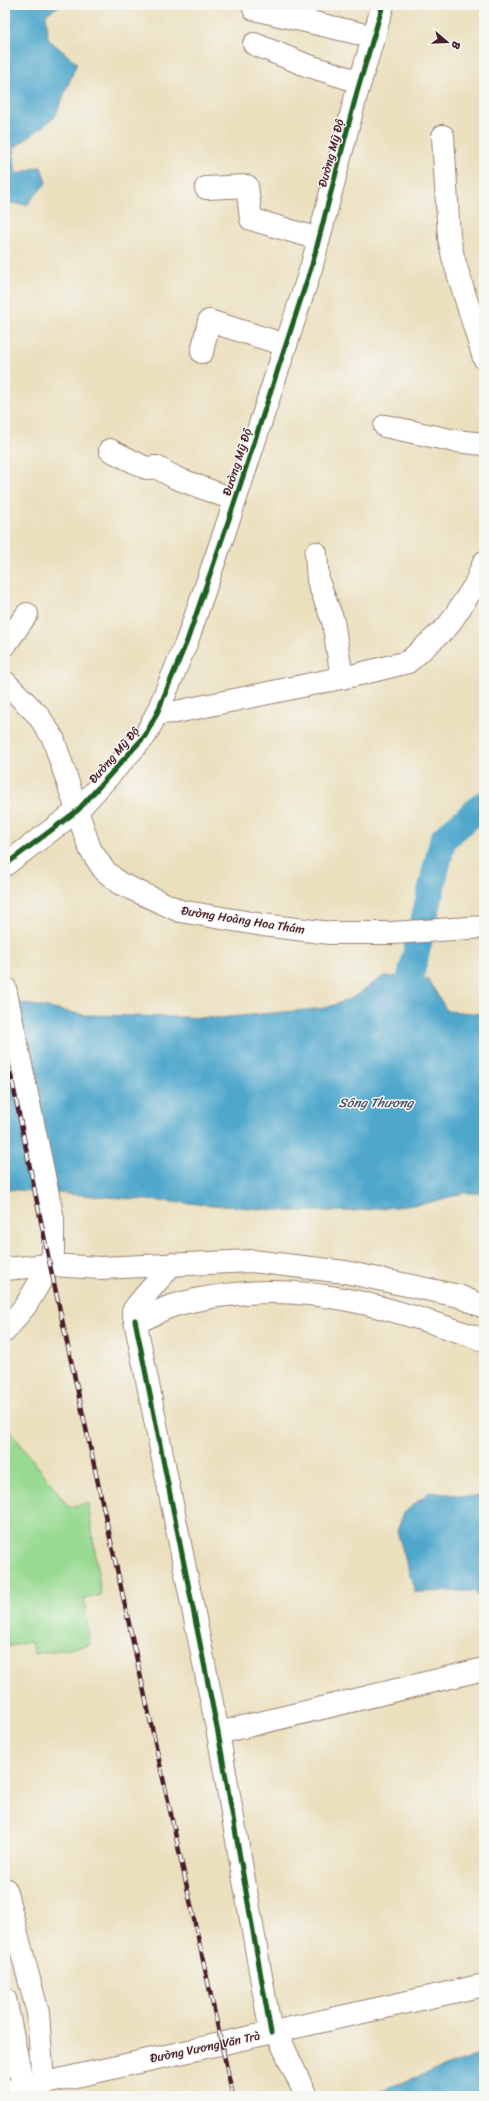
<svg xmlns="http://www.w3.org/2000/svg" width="489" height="2101" viewBox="0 0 489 2101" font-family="Sriracha,sans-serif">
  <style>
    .green { fill: #98da91; stroke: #717c5e }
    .water { fill: #50a7cc; stroke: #4d637c }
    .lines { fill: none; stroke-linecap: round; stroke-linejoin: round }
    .river { stroke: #50a7cc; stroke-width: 27 }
    .minor-casing { stroke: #9a8074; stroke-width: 24 }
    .major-casing { stroke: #9a8074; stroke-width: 24 }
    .minor { stroke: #fff; stroke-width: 22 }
    .major { stroke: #fff; stroke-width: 22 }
    .rail-casing { stroke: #4a1f2b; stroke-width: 4.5 }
    .rail { stroke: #f6f6f2; stroke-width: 3; stroke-dasharray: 9; stroke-linecap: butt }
    .cycleway-casing { stroke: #f6f6f2; stroke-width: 8 }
    .cycleway { stroke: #1b5e20; stroke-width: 5 }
    .labels { text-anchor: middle; stroke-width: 3; stroke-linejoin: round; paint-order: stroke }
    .street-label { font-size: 12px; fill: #4a1f2b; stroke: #f6f6f2 }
    .water-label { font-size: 13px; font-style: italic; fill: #4c556b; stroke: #f6f6f2 }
  </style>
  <rect width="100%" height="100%" fill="#f6f6f2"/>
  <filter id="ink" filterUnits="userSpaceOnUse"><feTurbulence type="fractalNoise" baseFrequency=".025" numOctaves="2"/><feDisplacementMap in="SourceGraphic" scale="8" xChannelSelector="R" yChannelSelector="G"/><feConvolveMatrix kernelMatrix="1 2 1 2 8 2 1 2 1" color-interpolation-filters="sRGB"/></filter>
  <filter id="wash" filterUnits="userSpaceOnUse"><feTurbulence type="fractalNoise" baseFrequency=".012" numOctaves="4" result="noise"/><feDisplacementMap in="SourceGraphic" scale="16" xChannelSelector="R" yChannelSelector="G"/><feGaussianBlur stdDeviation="0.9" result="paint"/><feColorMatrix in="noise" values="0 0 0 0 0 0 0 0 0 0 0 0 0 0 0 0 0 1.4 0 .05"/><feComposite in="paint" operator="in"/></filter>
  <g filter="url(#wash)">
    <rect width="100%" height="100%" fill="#ebe0be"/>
    <!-- green -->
    <polygon class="green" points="5,1424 69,1507 88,1503 101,1595 84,1599 90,1645 34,1654 31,1642 5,1647"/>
    <!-- water -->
    <g class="water">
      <polygon points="5,5 61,5 46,14 48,39 77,63 55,117 13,149 16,174 41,166 46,183 27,205 9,203 5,199"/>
      <polygon points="384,976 428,979 447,1011 484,1014 484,1193 464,1193 424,1204 354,1211 289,1211 5,1189 5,1000 85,1015 219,1018 326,1008 352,998"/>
      <polygon points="429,1492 474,1497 484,1494 484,1598 481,1599 473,1591 415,1592 397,1531 404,1513"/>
      <polygon points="484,2053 484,2096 373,2096 378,2091"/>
    </g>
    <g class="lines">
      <!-- river -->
      <polyline class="river" points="402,1013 443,839 484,804"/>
    </g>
  </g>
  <g filter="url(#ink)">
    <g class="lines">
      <defs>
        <g id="minor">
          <polyline points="254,9 374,37"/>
          <polyline points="254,44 306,65 360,82"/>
          <polyline points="443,136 449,237 453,257 484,358"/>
          <polyline points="206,188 247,186 251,219 319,239"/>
          <polyline points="202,352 209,321 286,345"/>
          <polyline points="385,426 455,441 484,444"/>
          <polyline points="110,450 146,468 156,467 176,478 235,500"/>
          <polyline points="316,553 318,581 333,621 342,678"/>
          <polyline points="5,645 27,614"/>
          <polyline points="5,682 38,715 53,738 90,849 104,870 119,883 180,911 263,925 330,933 392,933 484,927"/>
          <polyline points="157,713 176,712 360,674 408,662 448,626 475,585 484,562"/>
          <polyline points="5,865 78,810 145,736 157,713 187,641 230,516 312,265 357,92 383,5"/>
          <polyline points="5,988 53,1219 53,1252 50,1265"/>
          <path d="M172,1264L138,1304L133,1311L135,1320C148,1320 157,1311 169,1307C193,1299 222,1295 247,1293C327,1286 409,1314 484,1340"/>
          <polyline points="5,1269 50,1265 100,1268 252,1261 345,1272 459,1296 484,1307"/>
          <polyline points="135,1320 218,1733 271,2033"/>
          <polyline points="218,1733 484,1669"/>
          <polyline points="276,2031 306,2096"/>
          <polyline points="5,2092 484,1985"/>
        </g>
        <g id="major">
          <polyline points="5,1331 26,1305 50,1265"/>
          <polyline points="5,1889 38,2013 43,2083"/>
          <polyline points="5,1999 25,2096"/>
        </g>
      </defs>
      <!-- minor casing -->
      <use href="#minor" class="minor-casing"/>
      <!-- major casing -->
      <use href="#major" class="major-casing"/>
      <!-- minor -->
      <use href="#minor" class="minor"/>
      <!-- major -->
      <use href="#major" class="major"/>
      <defs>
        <polyline id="rail" points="5,1046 50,1265 233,2096"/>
      </defs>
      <!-- rail casing -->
      <use href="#rail" class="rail-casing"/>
      <!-- rail -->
      <use href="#rail" class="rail"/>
      <defs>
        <g id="cycleway">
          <polyline points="5,865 78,810 145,736 157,713 187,641 230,516 312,265 357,92 383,5"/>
          <polyline points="135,1320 218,1733 271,2033"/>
        </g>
      </defs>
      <!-- cycleway casing -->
      <use href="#cycleway" class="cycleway-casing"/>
      <!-- cycleway -->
      <use href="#cycleway" class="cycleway"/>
    </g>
  </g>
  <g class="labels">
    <!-- street labels -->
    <g class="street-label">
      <text transform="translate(331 153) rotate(-75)" y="4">Đường Mỹ Độ</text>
      <text transform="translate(237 462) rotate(-72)" y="4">Đường Mỹ Độ</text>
      <text transform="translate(114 755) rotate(-49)" y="4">Đường Mỹ Độ</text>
      <text transform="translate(243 920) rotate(9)" y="4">Đường Hoàng Hoa Thám</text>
      <text transform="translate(205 2047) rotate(-12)" y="4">Đường Vương Văn Trà</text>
    </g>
    <!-- water labels -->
    <g class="water-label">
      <text x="376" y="1107">Sông Thương</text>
    </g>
  </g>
  <!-- margin -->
  <rect width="489" height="2101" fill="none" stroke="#f6f6f2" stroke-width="20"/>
  <!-- north arrow -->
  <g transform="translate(447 42) rotate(109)" stroke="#f6f6f2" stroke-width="3" paint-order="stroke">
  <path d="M0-3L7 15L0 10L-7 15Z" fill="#4a1f2b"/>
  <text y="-6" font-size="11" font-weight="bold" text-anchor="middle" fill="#4a1f2b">B</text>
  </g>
</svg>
